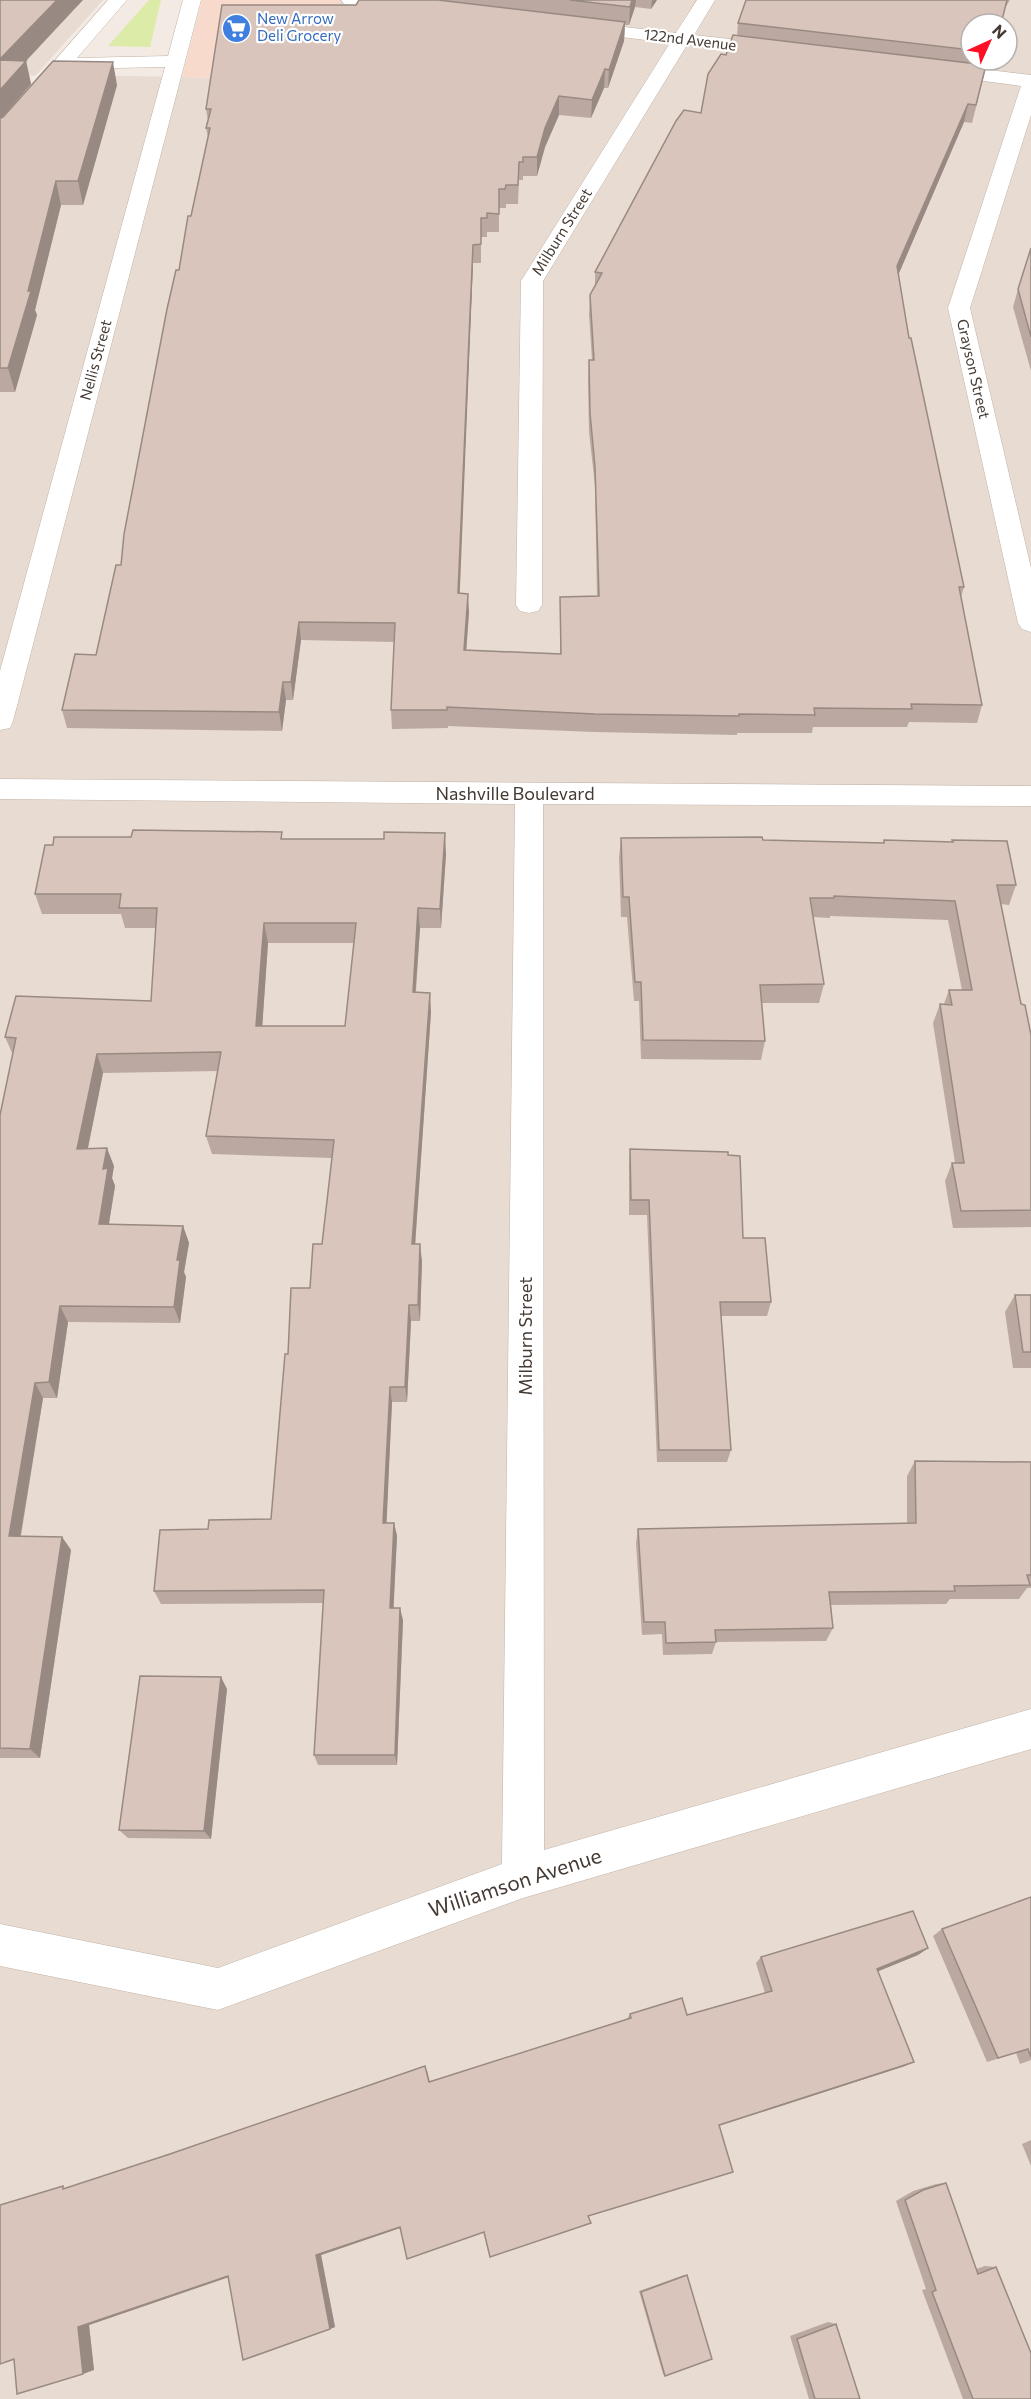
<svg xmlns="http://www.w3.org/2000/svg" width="1031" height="2399" viewBox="0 0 1031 2399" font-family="Commissioner,sans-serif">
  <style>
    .residential { fill: #e8dbd1; fill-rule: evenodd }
    .commercial { fill: #f8dacc }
    .green { fill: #ddeba8 }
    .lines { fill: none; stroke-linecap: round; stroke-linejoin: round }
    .minor-casing { stroke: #c2b3a8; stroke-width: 1 }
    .minor { fill: #fff; fill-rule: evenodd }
    .wall { fill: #bba9a1; fill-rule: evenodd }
    .shaded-wall { fill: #988a83 }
    .building { fill: #d9c5bb; stroke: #988a83; stroke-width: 1.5; fill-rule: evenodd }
    .labels { text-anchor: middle; stroke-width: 4.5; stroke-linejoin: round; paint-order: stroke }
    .far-shop-label { font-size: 15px; fill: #366cbe; stroke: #fff; text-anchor: start }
    .far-street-label { font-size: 15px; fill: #453a33; stroke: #fff }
    .street-label { font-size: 18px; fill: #453a33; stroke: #fff }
    .near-street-label { font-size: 21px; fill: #453a33; stroke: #fff }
  </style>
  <rect width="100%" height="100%" fill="#f3eae3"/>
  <!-- residential -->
  <g class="residential">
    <polygon points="0,0 103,0 35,76 0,71"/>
    <path d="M341,0H1031V2399H0V158L74,75L289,79ZM971,24H1007V60H971Z"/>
  </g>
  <!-- commercial -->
  <polygon class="commercial" points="202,0 341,0 289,79 182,77"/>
  <!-- green -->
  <polygon class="green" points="149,0 161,0 150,47 108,46"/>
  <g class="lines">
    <defs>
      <g id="minor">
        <polygon points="108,0 127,0 77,58 168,56 183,0 201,0 13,721 10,728 0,730 0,671 165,67 67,69 7,139 0,141 0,123"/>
        <polygon points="341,0 397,0 408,2 411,6 408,10 402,11 350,5 344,4"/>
        <polygon points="697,0 715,0 694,35 774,44 781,46 783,50 781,54 774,56 687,45 543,281 542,605 538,611 529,613 520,611 516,605 521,281 670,43 581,32 575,31 572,27 575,23 581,22 676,33"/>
        <polygon points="939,64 1031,75 1031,115 970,308 1031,568 1031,632 1022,629 1018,623 948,308 1021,86 932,74 930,70 932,66"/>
        <polygon points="0,779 1031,786 1031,806 543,804 544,1850 1031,1709 1031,1749 523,1898 218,2010 0,1966 0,1924 218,1968 502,1864 515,804 0,799"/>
      </g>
    </defs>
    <!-- minor casing -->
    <use href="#minor" class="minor-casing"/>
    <!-- minor -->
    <use href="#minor" class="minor"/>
  </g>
  <!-- wall -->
  <g class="wall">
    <polygon points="0,0 26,61 31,84 2,117 117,85 83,205 61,205 35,310 37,315 15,392 0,392"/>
    <polygon points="359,0 657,0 651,9 635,7 629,25 625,25 624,41 608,88 604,88 591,118 559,115 545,147 537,176 523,176 523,180 519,180 518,204 506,204 506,208 499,208 499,232 487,232 487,237 481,237 481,263 473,263 459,593 469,612 466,650 560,654 560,597 597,596 595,486 589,432 588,379 589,360 592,360 589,314 590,295 595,286 595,272 701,113 726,55 737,36 738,23 746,0 1010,0 1005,8 971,24 971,60 988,60 972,123 964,122 898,274 909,338 964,587 961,597 982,705 977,723 909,722 907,727 813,727 812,733 737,733 737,735 594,732 448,726 448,728 392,729 391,710 394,642 301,640 293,700 286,700 282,731 67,728 62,710 96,655 121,565 179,270 208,137 206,128 208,121 206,109 356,5"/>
    <polygon points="1031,248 1031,371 1013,307 1018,289"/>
    <polygon points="621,838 883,843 884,840 952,842 952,840 1016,885 1009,905 1001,904 1021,1004 1031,1035 1031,1227 953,1228 945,1181 952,1163 955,1163 933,1023 940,1004 944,1004 949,990 962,990 948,920 830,916 830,918 813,917 824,984 819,1003 761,1003 765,1041 761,1060 641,1059 639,1001 634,1001 627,917 621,917 619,858"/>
    <path d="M283,839L446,854L441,928H420L416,992L431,1012L415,1244L422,1261L420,1321H411L407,1402H392L386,1523H394L397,1536L393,1608L403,1620L397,1765H318L314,1755L324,1603L161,1604L154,1591L208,1529L271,1519L288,1354L310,1288L322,1244L332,1158L212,1154L206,1136L218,1071L103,1073L88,1148L114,1166L112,1178L115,1186L109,1224L183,1226L189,1243L184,1272L186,1277L180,1323L68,1322L57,1398H43L21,1536L62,1537L71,1550L40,1758H0V1115L13,1055L5,1037L151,1001L156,928H125L121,914H42L35,894ZM268,943H354L345,1026H262Z"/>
    <polygon points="630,1149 743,1238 771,1302 767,1316 721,1316 731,1450 727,1462 657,1462 647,1215 629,1215 629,1165"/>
    <polygon points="1015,1295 1031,1295 1031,1368 1013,1368 1005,1312"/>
    <polygon points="915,1461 1031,1462 1031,1588 1027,1588 1019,1599 950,1599 946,1604 831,1605 833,1628 826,1641 716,1642 712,1654 663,1655 662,1634 642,1635 636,1543 638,1529 907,1523 907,1476"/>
    <polygon points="227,1689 211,1839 128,1838 119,1830"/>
    <polygon points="1031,1897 1031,2060 1020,2064 1016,2053 987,2062 933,1936 942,1929"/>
    <polygon points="928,1948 918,1955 878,1971 905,2066 719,2126 484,2232 400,2228 321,2255 335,2327 330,2329 228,2277 89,2325 94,2370 14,2360 0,2364 0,2205 70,2187 427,2070 430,2082 627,2019 630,2014 687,2015 765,1993 756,1963 761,1957"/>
    <polygon points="1031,2140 1031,2166 1022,2144"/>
    <polygon points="946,2183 976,2269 985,2266 996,2267 1031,2399 963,2399 922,2290 926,2289 896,2201 913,2191 936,2184"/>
    <polygon points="684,2275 687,2275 665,2376 663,2374 639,2291"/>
    <polygon points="828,2322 836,2324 860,2399 809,2399 790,2336"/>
  </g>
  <!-- shaded-wall -->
  <g class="shaded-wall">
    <polygon points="57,0 83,0 26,61 31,84 0,120 0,59"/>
    <polygon points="632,0 636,0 635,7 629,25 630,7"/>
    <polygon points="652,0 657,0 651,9"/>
    <polygon points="625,22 624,41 608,88 609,70"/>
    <polygon points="113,62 117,85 83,205 78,181"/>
    <polygon points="605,69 604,88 591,118 592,100"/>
    <polygon points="559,96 559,115 545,147 537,176 537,157 545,128"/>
    <polygon points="968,104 964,122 894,285 897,266"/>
    <polygon points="56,181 61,205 35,310 37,315 15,392 8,368"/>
    <polygon points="473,245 473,263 459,612 458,593"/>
    <polygon points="468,594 469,612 465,669 464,650"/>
    <polygon points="299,622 301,640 293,700 291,682"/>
    <polygon points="283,682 286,700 282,731 279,712"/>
    <polygon points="445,833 446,854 441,928 440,909"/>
    <polygon points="418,908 420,928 414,1011 413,992"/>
    <polygon points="264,923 268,943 261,1045 256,1026"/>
    <polygon points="430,993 431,1012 414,1261 412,1244"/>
    <polygon points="97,1054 103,1073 84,1167 77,1149"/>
    <polygon points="107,1148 114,1166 112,1178 115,1186 106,1241 99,1224 103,1169"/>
    <polygon points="183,1226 189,1243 184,1272 186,1277 180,1323 174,1307 177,1260"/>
    <polygon points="420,1244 422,1261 420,1321 418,1305"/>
    <polygon points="409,1305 411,1321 407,1402 405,1387"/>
    <polygon points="60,1306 68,1322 57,1398 49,1382"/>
    <polygon points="35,1383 43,1398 18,1550 9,1536"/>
    <polygon points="390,1387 392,1402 386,1536 383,1523"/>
    <polygon points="394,1523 397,1536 393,1620 390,1608"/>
    <polygon points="62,1537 71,1550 40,1758 30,1749"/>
    <polygon points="400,1608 403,1620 397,1765 395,1755"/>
    <polygon points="221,1677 227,1689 211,1839 204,1831"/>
    <polygon points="928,1948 918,1955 869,1975 877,1969"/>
    <polygon points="914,2062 905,2066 714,2127 719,2125"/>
    <polygon points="400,2227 403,2227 321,2255 335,2327 330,2329 316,2255"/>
    <polygon points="235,2275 89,2325 94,2370 83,2374 78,2327 228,2276"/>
  </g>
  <!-- building -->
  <g class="building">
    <polygon points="0,0 57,0 0,59"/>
    <polygon points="359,0 438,0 625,22 609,70 605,69 592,100 559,96 545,128 537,157 523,157 523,162 519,162 518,185 506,185 505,189 499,189 499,214 487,213 487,218 481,218 481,244 473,245 458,593 468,594 464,650 561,654 560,597 599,596 595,467 590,413 589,360 594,360 590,295 602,273 595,272 676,121 684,110 701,113 708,74 721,54 726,55 733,35 986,65 976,105 968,104 897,266 909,338 911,338 964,587 959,587 982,705 911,704 912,709 814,708 815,715 739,714 739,716 595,714 447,707 447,710 391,710 395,623 299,622 291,682 283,682 279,712 62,710 75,654 96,655 116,565 121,565 124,534 167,309 176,270 179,270 188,216 191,216 210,128 206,128 211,109 206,109 222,5 356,5"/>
    <polygon points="570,0 632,0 630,7"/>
    <polygon points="746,0 1007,0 1001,24 971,24 971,50 738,23"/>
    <polygon points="0,60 26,61 0,90"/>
    <polygon points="53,61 113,62 78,181 56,181 28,291 31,291 8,368 0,368 0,118 3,117"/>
    <polygon points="1031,248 1031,337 1018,289"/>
    <path d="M133,830L282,832L281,839H384V832L445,833L440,909L418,908L413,992L430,993L412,1244H420L418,1305H409L405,1387H390L383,1523H394L390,1608H400L395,1755H314L324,1590L154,1591L160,1530L208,1529L209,1520L271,1519L285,1354H288L291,1288H310L313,1244H322L334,1140L206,1136L221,1052L97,1054L77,1149L107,1148L103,1169L108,1168L99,1224L183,1226L177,1260H180L174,1307L60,1306L49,1382L35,1383L9,1536L62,1537L30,1749L0,1748V1115L16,1038L5,1037L16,996L151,1001L157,908H119L121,894H35L45,845H53L54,837H131ZM264,923H356L345,1026H256Z"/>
    <polygon points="762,837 763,840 884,843 884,840 953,842 952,840 1007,841 1016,885 997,885 1021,1004 1025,1005 1031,1035 1031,1210 961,1211 952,1163 964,1163 940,1004 952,1005 949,990 972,990 955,901 834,896 834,898 810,898 824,984 760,985 765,1041 643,1040 641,982 635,982 629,897 623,897 621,838"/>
    <polygon points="630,1149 728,1152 728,1155 740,1156 743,1238 765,1238 771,1302 720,1302 731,1450 659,1450 649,1200 631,1200"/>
    <polygon points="1015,1295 1031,1295 1031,1352 1023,1352"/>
    <polygon points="915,1461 1031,1462 1031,1575 1027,1575 1030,1585 954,1586 955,1591 829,1592 833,1628 715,1630 716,1642 666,1643 665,1622 644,1622 638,1529 916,1523"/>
    <polygon points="140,1676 221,1677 204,1831 119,1830"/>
    <polygon points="1031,1897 1031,2057 1028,2049 998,2058 942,1929"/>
    <polygon points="913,1911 928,1948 877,1969 914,2062 719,2125 733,2172 588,2216 591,2223 490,2257 484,2232 407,2259 400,2227 316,2255 330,2329 243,2360 228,2276 78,2327 83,2374 17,2394 14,2359 0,2364 0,2205 63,2186 63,2189 170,2154 425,2066 429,2082 631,2018 630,2014 682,1998 687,2015 772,1991 761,1957"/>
    <polygon points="946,2183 978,2274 996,2267 1031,2353 1031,2399 973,2399 932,2292 936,2290 905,2200 923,2190"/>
    <polygon points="687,2275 712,2359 665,2376 641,2292"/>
    <polygon points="836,2324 860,2399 815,2399 797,2339"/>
  </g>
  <!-- icons -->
  <defs>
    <symbol id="supermarket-disc" viewBox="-11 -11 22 22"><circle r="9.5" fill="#3f7fe0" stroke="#fff"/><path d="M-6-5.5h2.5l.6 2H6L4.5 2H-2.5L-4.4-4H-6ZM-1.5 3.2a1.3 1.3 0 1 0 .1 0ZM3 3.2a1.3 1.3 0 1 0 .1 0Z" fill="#fff"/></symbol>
  </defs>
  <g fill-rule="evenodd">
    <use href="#supermarket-disc" x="220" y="12" width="33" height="33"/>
  </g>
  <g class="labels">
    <!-- far-shop labels -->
    <g class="far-shop-label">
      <text x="257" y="24">New Arrow<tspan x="257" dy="17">Deli Grocery</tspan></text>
    </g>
    <!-- far-street labels -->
    <g class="far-street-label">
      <text transform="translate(690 40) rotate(7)" y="5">122nd Avenue</text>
      <text transform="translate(562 232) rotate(-58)" y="5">Milburn Street</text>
      <text transform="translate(96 360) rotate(-75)" y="5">Nellis Street</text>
      <text transform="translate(973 369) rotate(77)" y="5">Grayson Street</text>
    </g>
    <!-- street labels -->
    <g class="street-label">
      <text x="515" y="800">Nashville Boulevard</text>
      <text transform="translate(526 1336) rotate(-90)" y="6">Milburn Street</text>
    </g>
    <!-- near-street labels -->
    <g class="near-street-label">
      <text transform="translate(515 1883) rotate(-18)" y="7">Williamson Avenue</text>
    </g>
  </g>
  <!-- north arrow -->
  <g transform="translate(989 42) rotate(45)"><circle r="28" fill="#ffffff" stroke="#b5b0ad" stroke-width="1.5"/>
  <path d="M0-4.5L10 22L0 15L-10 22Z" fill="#ff0e25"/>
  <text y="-9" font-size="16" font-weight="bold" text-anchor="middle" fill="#453a33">N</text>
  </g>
</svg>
